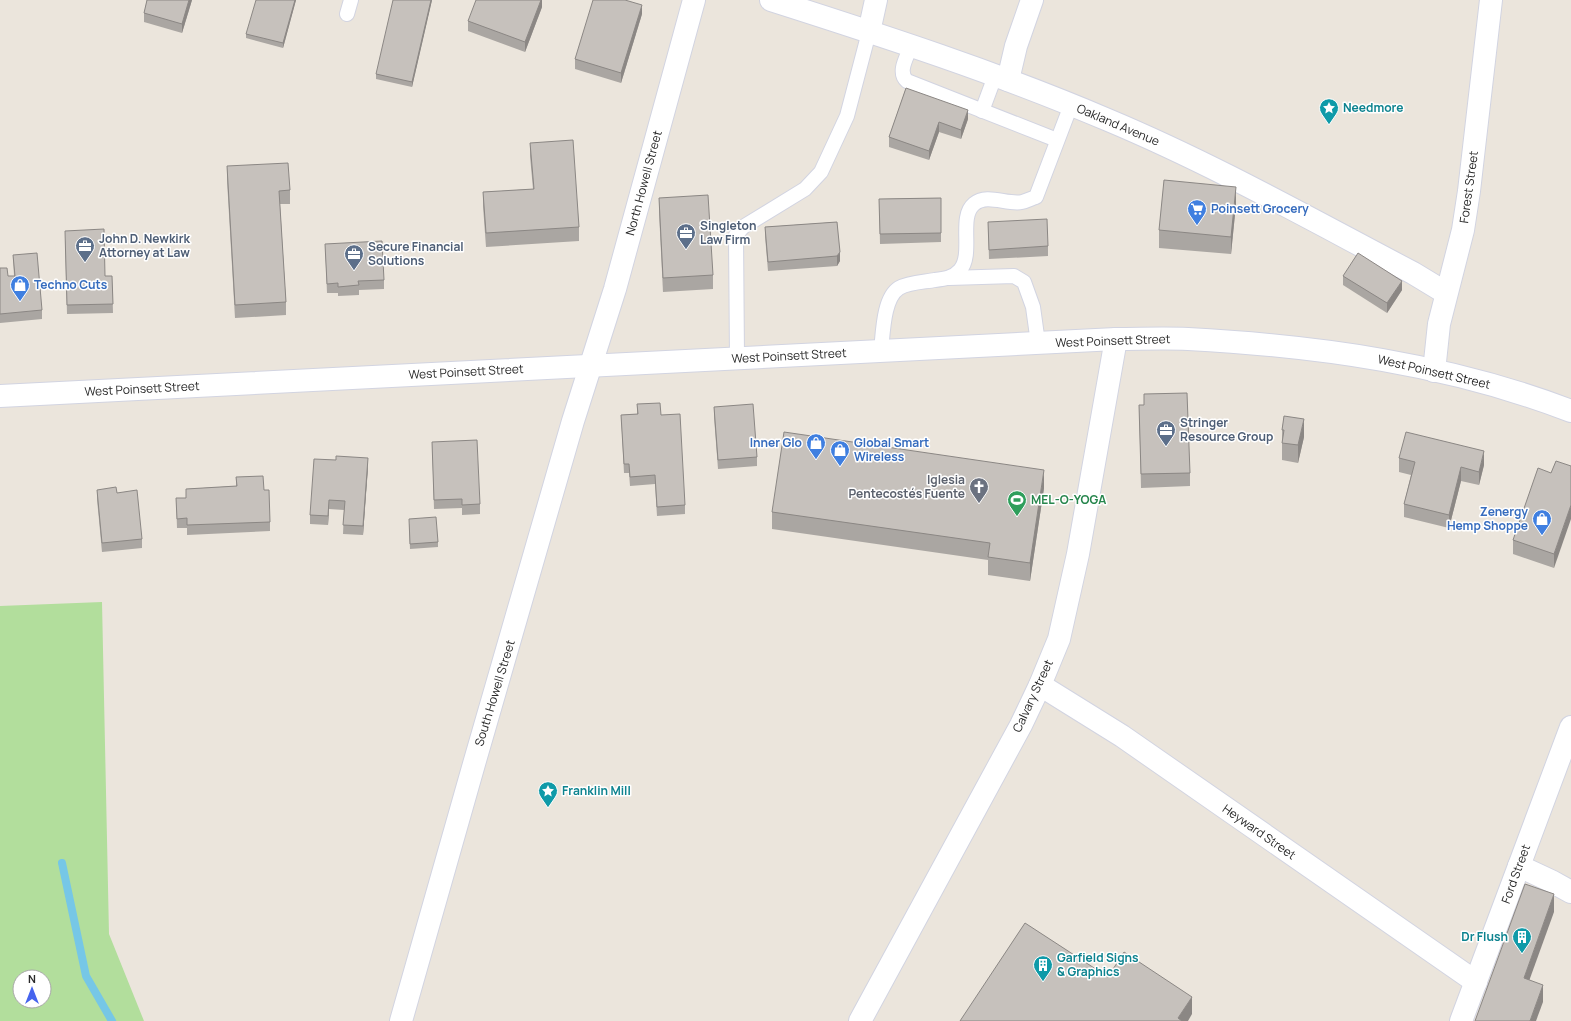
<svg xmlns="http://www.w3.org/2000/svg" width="1571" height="1021" viewBox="0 0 1571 1021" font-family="Manrope,sans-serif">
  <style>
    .green { fill: #b2de9c; fill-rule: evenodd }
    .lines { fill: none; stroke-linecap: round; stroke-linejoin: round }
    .stream { stroke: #76c7e6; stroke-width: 8 }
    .lane-casing { stroke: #d2d4e1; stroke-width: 16 }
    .street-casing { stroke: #d2d4e1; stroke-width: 24 }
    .secondary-casing { stroke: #d2d4e1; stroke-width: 24 }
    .lane { stroke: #fff; stroke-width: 14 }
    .street { stroke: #fff; stroke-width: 22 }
    .secondary { stroke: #fff; stroke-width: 22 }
    .wall { fill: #aaa6a2 }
    .shaded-wall { fill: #8b8784 }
    .building { fill: #c6c1bc; stroke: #8b8784 }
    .labels { text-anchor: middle; stroke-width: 3; stroke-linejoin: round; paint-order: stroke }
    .culture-label { font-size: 12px; font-weight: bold; fill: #0d838f; stroke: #fff; text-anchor: start }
    .street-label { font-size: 12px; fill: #292929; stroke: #fff }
    .shop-label { font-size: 12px; font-weight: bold; fill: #366cbe; stroke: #fff; text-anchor: start }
    .service-label { font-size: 12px; font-weight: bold; fill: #4e5e75; stroke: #fff; text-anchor: start }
    .worship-label { font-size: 12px; font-weight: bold; fill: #5b616d; stroke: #fff; text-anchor: end }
    .leisure-label { font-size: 12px; font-weight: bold; fill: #27864d; stroke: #fff; text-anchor: start }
  </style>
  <rect width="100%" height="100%" fill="#ebe5dc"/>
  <!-- green -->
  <path class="green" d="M102,602L109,934L144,1021H0V606ZM20,977H44V1001H20Z"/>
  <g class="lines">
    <!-- stream -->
    <polyline class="stream" points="62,863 86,976 112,1021"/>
    <defs>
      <g id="lane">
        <polyline points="347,14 351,0"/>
        <path d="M911,46C907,57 897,72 907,81L1057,140"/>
        <polyline points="982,111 995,76"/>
        <polyline points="949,278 1014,276 1024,282 1033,307 1038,343"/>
        <path d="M881,351C883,334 883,298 899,288C909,282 924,282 935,280C944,279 953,278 960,270C974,254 958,217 974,204C987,193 1007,205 1022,202C1027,201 1032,198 1036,197L1071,105"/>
        <polyline points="737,358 736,235 743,227 805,189 821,172 847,116 869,32"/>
      </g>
      <g id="street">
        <path d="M771,0C884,36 998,73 1108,120C1213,164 1312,220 1413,273L1446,293"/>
        <polyline points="869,32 876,0"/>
        <polyline points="1008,80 1016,46 1032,0"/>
        <polyline points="1434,371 1439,324 1463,230 1469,191 1491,0"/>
        <polyline points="1040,685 1122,736 1476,982"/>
        <polyline points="1519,866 1551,881 1571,892"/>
        <polyline points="401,1021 474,764 573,421 615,289 694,0"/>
        <polyline points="860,1021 1021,725 1040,685 1059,639 1078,554 1116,339"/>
        <polyline points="1461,1021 1571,727"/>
      </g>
      <path id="secondary" d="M0,396L1116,339C1140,339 1164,338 1188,339C1318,346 1449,364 1571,411"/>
    </defs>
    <!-- lane casing -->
    <use href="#lane" class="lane-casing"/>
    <!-- street casing -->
    <use href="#street" class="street-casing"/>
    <!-- secondary casing -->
    <use href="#secondary" class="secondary-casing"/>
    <!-- lane -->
    <use href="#lane" class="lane"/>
    <!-- street -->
    <use href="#street" class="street"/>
    <!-- secondary -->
    <use href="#secondary" class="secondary"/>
  </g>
  <!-- wall -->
  <g class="wall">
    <polygon points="147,0 192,0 182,33 144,22 144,13"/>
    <polygon points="296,0 283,48 246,38 246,34"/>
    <polygon points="432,0 412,87 376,79 376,74"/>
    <polygon points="542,0 542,7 525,52 468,31 468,21"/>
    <polygon points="642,14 621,83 575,69 575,59"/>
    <polygon points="906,88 968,119 961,139 939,132 929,160 889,147 889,137"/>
    <polygon points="530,143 579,227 579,241 486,247 483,206 483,192 533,189 530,156"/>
    <polygon points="227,166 290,190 290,204 280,204 286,302 286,315 235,318 227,180"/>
    <polygon points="659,198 713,275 713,289 663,292 659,212"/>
    <polygon points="941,198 941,242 880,244 879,199"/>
    <polygon points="1236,204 1231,254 1159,248 1159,230"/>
    <polygon points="837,222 840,261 837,266 768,271 765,236 765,227"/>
    <polygon points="988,222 1048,246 1048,256 989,259"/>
    <polygon points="65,240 105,276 112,276 113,313 67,314"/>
    <polygon points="325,244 384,280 384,289 359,290 359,295 338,296 338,293 327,293"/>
    <polygon points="13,255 42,310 42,319 0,323 0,268 8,276 14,276"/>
    <polygon points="1343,276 1402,290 1387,313 1343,285"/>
    <polygon points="1144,394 1190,473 1190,486 1141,488 1139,405 1144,405"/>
    <polygon points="637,404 661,415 685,505 685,514 657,516 655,484 630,486 629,473 624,473 621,415 637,414"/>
    <polygon points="714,407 757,457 757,466 718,469 714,417"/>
    <polygon points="1284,416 1304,437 1298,463 1282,460 1282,430"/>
    <polygon points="432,442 480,504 480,514 462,515 462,508 434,509"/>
    <polygon points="1399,458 1484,465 1479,485 1461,481 1449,528 1404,517 1404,504 1411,475 1399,472"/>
    <polygon points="1556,461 1554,568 1513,554 1513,540 1551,473"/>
    <polygon points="368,467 363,535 343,534 344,510 329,509 328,525 310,524 310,515"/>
    <polygon points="236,477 264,490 270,522 270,531 187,535 187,528 177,528 176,498 186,498 186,489 236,486"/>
    <polygon points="1044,488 1030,581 988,575 988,560 772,529 772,512"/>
    <polygon points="97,490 117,493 142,539 142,548 102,552 97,499"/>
    <polygon points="409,524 438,542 438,547 410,549"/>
  </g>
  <!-- shaded-wall -->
  <g class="shaded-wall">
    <polygon points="189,0 192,0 182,33 182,24"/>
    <polygon points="295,0 296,0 283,48 283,43"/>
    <polygon points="431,0 432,0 412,87 412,82"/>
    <polygon points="541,0 542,0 542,7 525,52 525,42"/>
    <polygon points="642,5 642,14 621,83 621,73"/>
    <polygon points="968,110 968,119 961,139 961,130"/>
    <polygon points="939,122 939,132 929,160 929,151"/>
    <polygon points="1236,187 1236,204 1231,254 1231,237"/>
    <polygon points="840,252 840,261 837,266 837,256"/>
    <polygon points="1402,281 1402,290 1387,313 1387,303"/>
    <polygon points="1304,419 1304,437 1298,463 1298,445"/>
    <polygon points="1484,451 1484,465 1479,485 1479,472"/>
    <polygon points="368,458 368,467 363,535 363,526"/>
    <polygon points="1461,467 1461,481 1449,528 1449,515"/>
    <polygon points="1044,470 1044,488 1030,581 1030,563"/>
    <polygon points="329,500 329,509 328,525 328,516"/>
    <polygon points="1571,505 1571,519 1554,568 1554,554"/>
    <polygon points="1554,894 1554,912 1524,995 1524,978"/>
    <polygon points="1543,985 1543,1002 1536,1021 1530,1021"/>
    <polygon points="1192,997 1192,1014 1188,1021 1178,1021 1178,1018"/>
  </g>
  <!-- building -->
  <g class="building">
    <polygon points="147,0 189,0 182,24 144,13"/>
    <polygon points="256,0 295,0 283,43 246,34"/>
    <polygon points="393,0 431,0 412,82 376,74"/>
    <polygon points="476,0 541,0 525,42 468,21"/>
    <polygon points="593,0 625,0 642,5 621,73 575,59"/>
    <polygon points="906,88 968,110 961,130 939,122 929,151 889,137"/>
    <polygon points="573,140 579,227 486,233 483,192 534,189 530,143"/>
    <polygon points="288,163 290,190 279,191 286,302 235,305 227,166"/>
    <polygon points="1164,180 1236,187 1231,237 1159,230"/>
    <polygon points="708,195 713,275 663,278 659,198"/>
    <polygon points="941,198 941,233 880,234 879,199"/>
    <polygon points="1047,219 1048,246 989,250 988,222"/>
    <polygon points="837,222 840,252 837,256 768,262 765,227"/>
    <polygon points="104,229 105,276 112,276 113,304 67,305 65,231"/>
    <polygon points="382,241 384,280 358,281 359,285 338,287 338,283 327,284 325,244"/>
    <polygon points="37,253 42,310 0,314 0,268 7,268 8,276 15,276 13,255"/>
    <polygon points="1358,253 1402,281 1387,303 1343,276"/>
    <polygon points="1187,393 1190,473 1141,474 1139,405 1144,405 1144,394"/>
    <polygon points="660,403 661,415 680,414 685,505 657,507 655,475 630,477 629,464 624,464 621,415 638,414 637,404"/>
    <polygon points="753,404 757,457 718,460 714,407"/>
    <polygon points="1284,416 1304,419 1298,445 1282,443 1284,430 1282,430"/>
    <polygon points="784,432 1044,470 1030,563 988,557 990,543 772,512"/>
    <polygon points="1406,432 1484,451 1479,472 1461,467 1449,515 1404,504 1415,462 1399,458"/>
    <polygon points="477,440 480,504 462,505 462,499 434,500 432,442"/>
    <polygon points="336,456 368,458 363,526 343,525 345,501 329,500 328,516 310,515 314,459 336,460"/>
    <polygon points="1556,461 1571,466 1571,505 1554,554 1513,540 1538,468 1551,473"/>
    <polygon points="263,476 264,490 269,490 270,522 187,525 187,518 177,519 176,498 186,498 186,489 237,486 236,477"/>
    <polygon points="116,487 117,493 137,490 142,539 102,543 97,490"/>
    <polygon points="436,517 438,542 410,544 409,519"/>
    <polygon points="1525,884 1554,894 1524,978 1543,985 1530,1021 1475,1021"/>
    <polygon points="1025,923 1108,977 1124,952 1192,997 1178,1018 1182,1021 960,1021"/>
  </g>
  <!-- icons -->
  <defs>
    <symbol id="sight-pin" viewBox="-11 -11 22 30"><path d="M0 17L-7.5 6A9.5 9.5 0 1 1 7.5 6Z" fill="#0f9aa8" stroke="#fff"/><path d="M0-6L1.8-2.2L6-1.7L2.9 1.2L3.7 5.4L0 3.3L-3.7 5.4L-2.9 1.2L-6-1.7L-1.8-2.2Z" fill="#fff"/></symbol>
    <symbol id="supermarket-pin" viewBox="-11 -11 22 30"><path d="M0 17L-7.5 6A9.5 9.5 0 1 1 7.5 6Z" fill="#3f7fe0" stroke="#fff"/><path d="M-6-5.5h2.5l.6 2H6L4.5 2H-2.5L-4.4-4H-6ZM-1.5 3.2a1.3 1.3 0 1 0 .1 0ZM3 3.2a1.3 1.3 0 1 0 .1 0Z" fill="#fff"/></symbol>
    <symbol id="office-pin" viewBox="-11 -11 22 30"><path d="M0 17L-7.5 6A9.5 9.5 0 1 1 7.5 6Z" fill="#5c6f8a" stroke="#fff"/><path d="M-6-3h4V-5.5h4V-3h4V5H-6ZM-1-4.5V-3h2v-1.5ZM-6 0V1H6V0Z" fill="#fff"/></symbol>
    <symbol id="shop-pin" viewBox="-11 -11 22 30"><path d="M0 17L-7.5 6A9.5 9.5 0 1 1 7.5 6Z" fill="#3f7fe0" stroke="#fff"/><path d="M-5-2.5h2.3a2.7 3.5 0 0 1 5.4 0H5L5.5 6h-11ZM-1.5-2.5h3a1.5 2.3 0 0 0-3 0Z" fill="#fff"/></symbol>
    <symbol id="church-pin" viewBox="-11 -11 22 30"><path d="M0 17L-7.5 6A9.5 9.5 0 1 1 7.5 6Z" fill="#6b7280" stroke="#fff"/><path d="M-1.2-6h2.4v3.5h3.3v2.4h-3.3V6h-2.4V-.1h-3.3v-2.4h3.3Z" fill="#fff"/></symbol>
    <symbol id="stadium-pin" viewBox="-11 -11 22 30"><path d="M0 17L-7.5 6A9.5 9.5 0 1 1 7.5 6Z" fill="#2e9e5b" stroke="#fff"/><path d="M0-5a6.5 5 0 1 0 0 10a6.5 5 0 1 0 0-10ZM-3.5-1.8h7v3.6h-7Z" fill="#fff"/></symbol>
    <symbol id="building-pin" viewBox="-11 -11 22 30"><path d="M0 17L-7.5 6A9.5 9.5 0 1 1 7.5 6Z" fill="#0f9aa8" stroke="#fff"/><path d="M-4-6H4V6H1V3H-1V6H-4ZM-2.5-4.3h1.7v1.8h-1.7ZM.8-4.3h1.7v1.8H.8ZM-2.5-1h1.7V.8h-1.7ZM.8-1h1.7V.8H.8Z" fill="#fff"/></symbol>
  </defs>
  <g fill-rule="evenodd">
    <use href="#sight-pin" x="1318" y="97" width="22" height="30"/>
    <use href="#supermarket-pin" x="1186" y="198" width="22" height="30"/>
    <use href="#office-pin" x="675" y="222" width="22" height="30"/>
    <use href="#office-pin" x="74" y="235" width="22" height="30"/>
    <use href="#office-pin" x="343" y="243" width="22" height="30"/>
    <use href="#shop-pin" x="9" y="274" width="22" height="30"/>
    <use href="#office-pin" x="1155" y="419" width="22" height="30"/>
    <use href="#shop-pin" x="805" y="432" width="22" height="30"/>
    <use href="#shop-pin" x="829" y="439" width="22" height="30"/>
    <use href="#church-pin" x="968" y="476" width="22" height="30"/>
    <use href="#stadium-pin" x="1006" y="489" width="22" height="30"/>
    <use href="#shop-pin" x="1531" y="508" width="22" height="30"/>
    <use href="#sight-pin" x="537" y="780" width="22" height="30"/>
    <use href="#building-pin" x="1511" y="926" width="22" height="30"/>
    <use href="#building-pin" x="1032" y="954" width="22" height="30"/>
  </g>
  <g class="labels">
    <!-- culture labels -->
    <g class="culture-label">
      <text x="1343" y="112">Needmore</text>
      <text x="562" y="795">Franklin Mill</text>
      <text x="1508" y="941" text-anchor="end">Dr Flush</text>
      <text x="1057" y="962">Garfield Signs<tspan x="1057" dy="14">&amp; Graphics</tspan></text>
    </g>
    <!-- street labels -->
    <g class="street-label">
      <text transform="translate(1118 125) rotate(23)" y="4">Oakland Avenue</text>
      <text transform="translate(644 183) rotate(-75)" y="4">North Howell Street</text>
      <text transform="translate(1469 187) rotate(-82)" y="4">Forest Street</text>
      <text transform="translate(1113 341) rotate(-2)" y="4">West Poinsett Street</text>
      <text transform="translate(789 356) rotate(-3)" y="4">West Poinsett Street</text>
      <text transform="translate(466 372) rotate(-3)" y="4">West Poinsett Street</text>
      <text transform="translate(1434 372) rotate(13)" y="4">West Poinsett Street</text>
      <text transform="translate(142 389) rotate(-3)" y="4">West Poinsett Street</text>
      <text transform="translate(495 693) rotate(-73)" y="4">South Howell Street</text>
      <text transform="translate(1033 696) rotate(-65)" y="4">Calvary Street</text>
      <text transform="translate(1259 832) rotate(35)" y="4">Heyward Street</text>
      <text transform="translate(1516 874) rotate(-70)" y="4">Ford Street</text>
    </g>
    <!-- shop labels -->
    <g class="shop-label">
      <text x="1211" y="213">Poinsett Grocery</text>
      <text x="34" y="289">Techno Cuts</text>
      <text x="802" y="447" text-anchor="end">Inner Glo</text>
      <text x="854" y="447">Global Smart<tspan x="854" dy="14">Wireless</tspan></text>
      <text x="1528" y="516" text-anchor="end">Zenergy<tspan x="1528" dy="14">Hemp Shoppe</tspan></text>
    </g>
    <!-- service labels -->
    <g class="service-label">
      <text x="700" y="230">Singleton<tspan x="700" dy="14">Law Firm</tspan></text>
      <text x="99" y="243">John D. Newkirk<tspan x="99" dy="14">Attorney at Law</tspan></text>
      <text x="368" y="251">Secure Financial<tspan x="368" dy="14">Solutions</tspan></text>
      <text x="1180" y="427">Stringer<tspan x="1180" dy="14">Resource Group</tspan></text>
    </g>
    <!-- worship labels -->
    <g class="worship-label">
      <text x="965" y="484">Iglesia<tspan x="965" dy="14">Pentecostés Fuente</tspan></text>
    </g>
    <!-- leisure labels -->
    <g class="leisure-label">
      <text x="1031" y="504">MEL-O-YOGA</text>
    </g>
  </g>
  <!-- north arrow -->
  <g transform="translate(32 989)"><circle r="19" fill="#ffffff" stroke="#a9a9a9"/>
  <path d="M0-3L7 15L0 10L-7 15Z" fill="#4664ee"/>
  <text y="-6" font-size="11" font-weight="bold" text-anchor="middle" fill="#292929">N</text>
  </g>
</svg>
